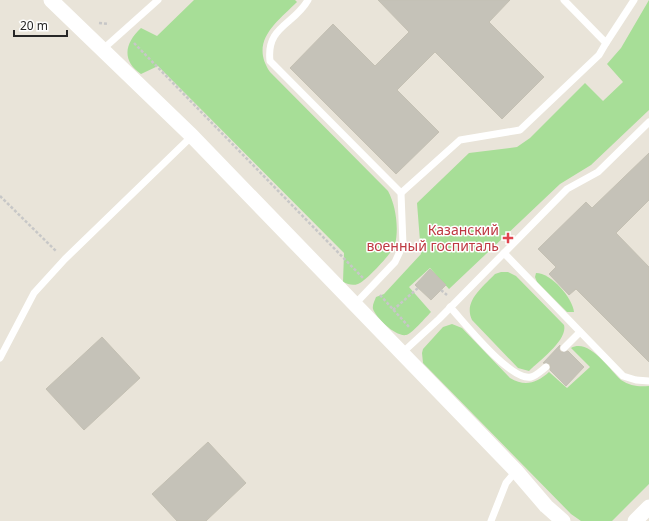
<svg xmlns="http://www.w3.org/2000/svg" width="649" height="521" viewBox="0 0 649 521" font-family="'Noto Sans',sans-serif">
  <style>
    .green { fill: #a7de97 }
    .building { fill: #c5c2b8; stroke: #c4c0b3 }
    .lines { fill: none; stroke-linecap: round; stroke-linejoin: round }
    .path { stroke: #c7c7c7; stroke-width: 2.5; stroke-dasharray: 3 2; stroke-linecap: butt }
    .service { stroke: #fff; stroke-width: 7 }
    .minor { stroke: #fff; stroke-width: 15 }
    .health-dot { fill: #e0444e; stroke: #fff; stroke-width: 1.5 }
    .labels { text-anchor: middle; stroke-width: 3; stroke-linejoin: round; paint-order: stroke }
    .health-label { font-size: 14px; fill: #be3a42; stroke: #fff; text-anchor: end }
  </style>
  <rect width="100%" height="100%" fill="#e9e4d9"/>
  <!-- green -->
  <g class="green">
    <path d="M194,0H295L297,2C277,22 249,41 270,72L388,191C396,206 399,228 395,245C393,252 365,282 358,284C352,286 348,284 343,282L344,253L158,66L141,74C121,60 125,43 141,28L157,36Z"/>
    <path d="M649,0V110L591,165L560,184L449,289L430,268L409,287L431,312C426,317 412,334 406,335C396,337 376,318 373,309C372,305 375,300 376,297L384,294L421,254L417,203L469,153L517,147L530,138L585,83L603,101L623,82L607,64L621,48Z"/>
    <path d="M501,272H508L516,276L564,325C568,340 540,360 529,371L518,368L472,320C463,301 483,287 495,274Z"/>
    <path d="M536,273C551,273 572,297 574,312H567L537,282L535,277Z"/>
    <path d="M452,324L462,328L510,378C525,387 537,383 549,372L567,388L590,367L571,348C589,338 609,369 621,380C630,386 639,387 649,386V484L612,521H581L571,514L423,363L422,353L423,349L443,327Z"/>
  </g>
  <!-- building -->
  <g class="building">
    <polygon points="378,0 510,0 489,22 544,77 502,119 435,52 397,90 439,132 396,174 290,68 333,24 375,66 409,32"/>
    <polygon points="649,153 649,200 616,233 649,267 649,362 576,289 569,295 549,274 556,267 538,249 586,202 592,208"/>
    <polygon points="430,269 446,285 431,300 415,285"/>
    <polygon points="102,337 140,378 84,430 46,389"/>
    <polygon points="560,345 559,349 561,352 568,351 584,367 566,386 550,370 550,364 543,363"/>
    <polygon points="208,442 246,483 206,521 177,521 152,494"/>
  </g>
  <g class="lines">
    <!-- path -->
    <g class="path">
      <polyline points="99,23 109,24"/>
      <polyline points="134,43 364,279"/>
      <polyline points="0,196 57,252"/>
      <polyline points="441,290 447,295"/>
      <polyline points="380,295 410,328"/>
      <polyline points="393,310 418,288"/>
    </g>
    <!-- service -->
    <g class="service">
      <path d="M308,0C294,25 266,26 270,61L401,193L403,245L395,262L355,304"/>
      <polyline points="564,0 606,43 634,0"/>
      <polyline points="102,50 158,0"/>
      <polyline points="401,193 460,140 520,130 599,55 606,43"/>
      <polyline points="504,253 623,376 636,380 649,381"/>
      <path d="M450,307C464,322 511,382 531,377C536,376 542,370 546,367"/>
      <polyline points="564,348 580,332"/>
      <polyline points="402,353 439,319 567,189 598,172 649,122"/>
      <polyline points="0,358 34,293 65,259 192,136"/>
      <polyline points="491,521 506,483 516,471"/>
    </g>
    <!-- minor -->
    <g class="minor">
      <polyline points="51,0 192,136 516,471 546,506 563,521"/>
      <polyline points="635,521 649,507"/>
    </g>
  </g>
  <!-- markers -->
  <path class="health-dot" d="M506 232h4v4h4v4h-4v4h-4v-4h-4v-4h4z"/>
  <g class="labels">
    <!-- health labels -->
    <g class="health-label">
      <text x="499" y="235">Казанский<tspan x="499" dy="16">военный госпиталь</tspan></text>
    </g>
  </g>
  <!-- scale -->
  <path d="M14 30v6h53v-6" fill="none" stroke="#272727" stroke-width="2"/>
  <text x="20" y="30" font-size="12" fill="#272727" stroke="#ffffff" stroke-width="3" paint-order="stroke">20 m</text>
</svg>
